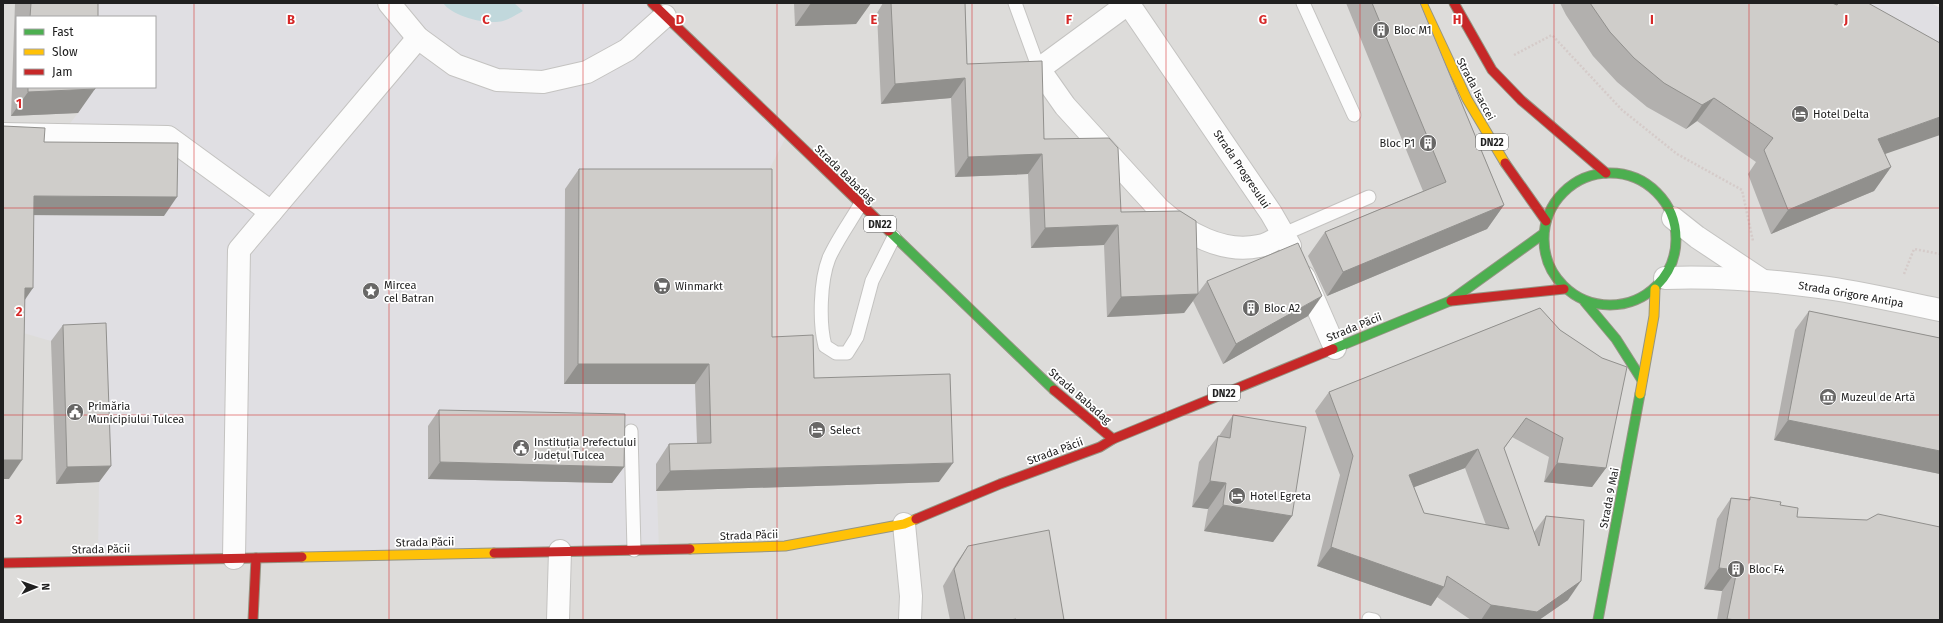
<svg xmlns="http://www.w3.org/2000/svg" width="1943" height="623" viewBox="0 0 1943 623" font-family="'Fira Sans',sans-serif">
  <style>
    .residential { fill: #dddcda; fill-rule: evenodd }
    .plaza { fill: #e0dfe3 }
    .water { fill: #c1d8dc }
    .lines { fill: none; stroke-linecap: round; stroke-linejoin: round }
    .lane-casing { stroke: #c4c3c1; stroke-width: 15 }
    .street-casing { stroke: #c4c3c1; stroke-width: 24 }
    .fast-casing { stroke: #959583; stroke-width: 11 }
    .slow-casing { stroke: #959583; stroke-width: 11 }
    .jam-casing { stroke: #959583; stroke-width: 11 }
    .path { stroke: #d5cbc9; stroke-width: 2.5; stroke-dasharray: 2 2; stroke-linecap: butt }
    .lane { stroke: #fcfcfc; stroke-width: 13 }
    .street { stroke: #fcfcfc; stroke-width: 22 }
    .fast { stroke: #4caf50; stroke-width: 9 }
    .slow { stroke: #ffc107; stroke-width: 9 }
    .jam { stroke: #c62828; stroke-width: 9 }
    .wall { fill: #b2b0ae; fill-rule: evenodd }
    .shaded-wall { fill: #91908d }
    .building { fill: #cfcdca; stroke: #91908d; fill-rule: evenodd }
    .grid { fill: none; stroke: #d62828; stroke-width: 1; stroke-opacity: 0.55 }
    .labels { text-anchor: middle; stroke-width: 3.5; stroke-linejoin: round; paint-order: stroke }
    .shield { fill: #fff; stroke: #636363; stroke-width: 1 }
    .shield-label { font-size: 10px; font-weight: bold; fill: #202020 }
    .poi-label { font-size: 11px; fill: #202020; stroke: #fff; text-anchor: start }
    .street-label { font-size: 11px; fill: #202020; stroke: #fff }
    .grid-label { font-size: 13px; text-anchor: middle; font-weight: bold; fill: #d62828; stroke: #fff; stroke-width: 3.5; stroke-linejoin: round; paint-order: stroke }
  </style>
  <rect width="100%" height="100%" fill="#eeece9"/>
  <!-- residential -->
  <path class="residential" d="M3,3H1930L1940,8V620H3ZM17,17H155V87H17Z"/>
  <!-- plaza -->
  <g class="plaza">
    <polygon points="86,3 652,3 787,135 759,189 564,384 695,385 698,463 656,464 659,550 98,561 99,482 95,340 51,341 20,332 21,215 164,216 62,134 78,113 79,87 155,87 155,17 83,17"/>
    <polygon points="1802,3 1930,3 1940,8 1940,90"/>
  </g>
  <!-- water -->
  <path class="water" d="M443,3H514L523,11C517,14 510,19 503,21C487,25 453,17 443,3Z"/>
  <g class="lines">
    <defs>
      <g id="lane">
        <polyline points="1015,3 1039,69"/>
        <polyline points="1303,3 1354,115"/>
        <path d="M860,205C850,222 837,240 829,258C820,281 819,323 825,346L836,353H847L857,337L872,281L894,237"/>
        <polyline points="1284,234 1369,197"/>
        <polyline points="631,431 634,550"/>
        <polyline points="1369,619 1374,620"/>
      </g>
      <g id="street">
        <polyline points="389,3 418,38 455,65 497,80 543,82 587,72 627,50 665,16"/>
        <polyline points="1128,3 1271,213 1290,246"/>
        <path d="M1129,3L1039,69L1065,106L1159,209C1186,233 1223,254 1259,246C1268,245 1277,238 1284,234"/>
        <polyline points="3,134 168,137 271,212"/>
        <polyline points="1673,218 1697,237 1760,279"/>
        <polyline points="1304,277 1335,348"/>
        <path d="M1665,278C1717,276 1768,280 1820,287C1860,292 1900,302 1940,310"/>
        <polyline points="904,524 911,596 910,620"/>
        <polyline points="234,558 239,250 418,38"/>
        <polyline points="558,620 560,551"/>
      </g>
      <g id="fast">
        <circle cx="1610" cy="239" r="66"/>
        <polyline points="889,231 1054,390"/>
        <polyline points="1585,302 1616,339 1642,380"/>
        <polyline points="1333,349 1450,301 1543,234"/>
        <polyline points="1598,620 1640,394"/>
      </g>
      <g id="slow">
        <polyline points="1422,3 1467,99 1505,163"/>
        <polyline points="1640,394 1654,316 1655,289"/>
        <polyline points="690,549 785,546 904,524 916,519"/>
        <polyline points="302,557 494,553"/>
      </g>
      <g id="jam">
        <polyline points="652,3 889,231"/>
        <polyline points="1454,3 1492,70 1521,100 1606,173"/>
        <polyline points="1505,163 1546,221"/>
        <polyline points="1451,301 1564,289"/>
        <polyline points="1054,390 1113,439 1333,349"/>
        <polyline points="916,519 1000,484 1100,447 1113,439"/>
        <polyline points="494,553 690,549"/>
        <polyline points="3,563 302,557"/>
        <polyline points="253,620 256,558"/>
      </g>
    </defs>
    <!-- lane casing -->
    <use href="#lane" class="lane-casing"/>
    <!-- street casing -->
    <use href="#street" class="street-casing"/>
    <!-- fast casing -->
    <use href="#fast" class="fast-casing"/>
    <!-- slow casing -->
    <use href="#slow" class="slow-casing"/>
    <!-- jam casing -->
    <use href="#jam" class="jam-casing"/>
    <!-- path -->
    <g class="path">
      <polyline points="1514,55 1552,35 1622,110 1677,154 1742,190 1753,241"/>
      <polyline points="1904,274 1914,249 1940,254"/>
    </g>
    <!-- lane -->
    <use href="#lane" class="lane"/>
    <!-- street -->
    <use href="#street" class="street"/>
    <!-- fast -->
    <use href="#fast" class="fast"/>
    <!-- slow -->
    <use href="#slow" class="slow"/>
    <!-- jam -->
    <use href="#jam" class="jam"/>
  </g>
  <!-- wall -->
  <g class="wall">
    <polygon points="15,3 98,3 98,17 17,17 17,87 95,87 78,113 11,116"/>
    <polygon points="794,3 871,3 856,24 795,26"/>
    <polygon points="883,3 965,3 967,64 1121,212 1198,293 1207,281 1308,316 1223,364 1193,301 1184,313 1107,317 1104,245 1031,248 1028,174 955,177 951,98 881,104 877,13"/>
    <polygon points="1346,3 1420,3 1504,205 1487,229 1327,296 1308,256 1325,232 1423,191"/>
    <polygon points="1560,3 1832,3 1836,4 1838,3 1868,3 1885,154 1891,167 1874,191 1771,234 1748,174 1756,162 1697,121 1686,129 1647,107 1617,82 1593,56 1566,15"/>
    <polygon points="579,169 772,337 814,378 939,482 656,491 656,464 669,444 697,443 695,384 564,384 565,189"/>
    <path d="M1540,308L1606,468L1592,487L1544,482L1549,457L1512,437L1504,449L1534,532L1546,516L1568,600L1539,620H1471L1437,597L1431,606L1317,566L1340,475L1315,411L1329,392ZM1465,468L1486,525L1424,513L1414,487Z"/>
    <polygon points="1809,311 1940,338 1940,474 1774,440 1795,330"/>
    <polygon points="63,325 111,466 99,482 56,484 51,341"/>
    <polygon points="439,410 624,467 612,483 428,479 428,426"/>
    <polygon points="1233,415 1292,516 1273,542 1204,531 1208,509 1192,507 1199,462 1218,436 1219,436"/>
    <polygon points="1750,497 1780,505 1797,517 1940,620 1717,620 1722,591 1704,589 1717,519 1731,498 1749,500"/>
    <polygon points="968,546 1064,620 950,620 943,586 957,562"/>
  </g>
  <!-- shaded-wall -->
  <g class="shaded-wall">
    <polygon points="811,3 871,3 856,24 795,26"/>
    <polygon points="965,78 951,98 881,104 895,84"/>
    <polygon points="95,89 78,113 11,116 28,92"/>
    <polygon points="1714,98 1697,121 1686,129 1702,105"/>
    <polygon points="1940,117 1940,135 1862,162 1878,139"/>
    <polygon points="1042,154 1028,174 955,177 968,157"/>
    <polygon points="1891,167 1874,191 1771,234 1788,210"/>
    <polygon points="34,196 177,197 164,216 21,215"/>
    <polygon points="1504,205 1487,229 1327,296 1343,272"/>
    <polygon points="1118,225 1104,245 1031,248 1045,228"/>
    <polygon points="25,288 33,288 20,307"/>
    <polygon points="1198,294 1184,313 1107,317 1121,297"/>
    <polygon points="1322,296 1308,316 1223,364 1236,344"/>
    <polygon points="578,364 709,364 695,384 564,384"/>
    <polygon points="1788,420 1940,451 1940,474 1774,440"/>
    <polygon points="1478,449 1465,468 1396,494 1409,475"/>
    <polygon points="3,460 22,460 9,479 3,479"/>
    <polygon points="440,462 624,467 612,483 428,479"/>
    <polygon points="953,463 939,482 656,491 670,471"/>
    <polygon points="1557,463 1606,468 1592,487 1544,482"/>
    <polygon points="111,466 99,482 56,484 67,467"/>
    <polygon points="1210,481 1226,483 1208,509 1192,507"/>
    <polygon points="1223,505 1292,516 1273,542 1204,531"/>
    <polygon points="1331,547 1444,587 1431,606 1317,566"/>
    <polygon points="1719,568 1737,570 1722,591 1704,589"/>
    <polygon points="1581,581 1568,600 1539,620 1481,620 1491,605"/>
  </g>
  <!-- building -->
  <g class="building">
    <polygon points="31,3 98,3 98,17 30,17"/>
    <polygon points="891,3 965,3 967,64 1042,61 1044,139 1109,138 1118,148 1121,212 1180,211 1196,221 1198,294 1121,297 1118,225 1045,228 1042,154 968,157 965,78 895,84"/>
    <polygon points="1372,3 1420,3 1504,205 1343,272 1325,232 1446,182"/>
    <polygon points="1590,3 1832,3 1837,5 1838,3 1868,3 1940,43 1940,117 1878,139 1891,167 1788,210 1764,150 1773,138 1714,98 1702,105 1664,83 1634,58 1610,32"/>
    <polygon points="28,87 95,87 95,89 28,92"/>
    <polygon points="3,126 45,128 44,142 178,143 177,197 34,196 33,288 25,288 22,460 3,460"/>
    <polygon points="579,169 772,169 772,337 813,335 814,378 950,374 953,463 670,471 669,444 711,443 709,364 578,364"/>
    <polygon points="1298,243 1322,296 1236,344 1207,281"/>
    <path d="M1540,308L1560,330L1602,358L1627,367L1606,468L1557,463L1563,438L1526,418L1504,448L1539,546L1546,516L1584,520L1581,581L1537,612L1491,605L1447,576L1444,587L1331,547L1353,456L1329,392ZM1478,449L1509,529L1424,513L1409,475Z"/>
    <polygon points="1809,311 1940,338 1940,451 1788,420"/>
    <polygon points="106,323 111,466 67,467 63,325"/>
    <polygon points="439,410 625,414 624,467 440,462"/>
    <polygon points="1233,415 1306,427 1292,516 1223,505 1226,483 1210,481 1218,436 1230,438"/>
    <polygon points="1750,497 1781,502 1780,505 1798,508 1797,517 1867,520 1878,514 1940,527 1940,620 1737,620 1727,619 1737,570 1719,568 1731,498 1750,500"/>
    <polygon points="1049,530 1064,620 1017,620 1016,619 1010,620 965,620 954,569 968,546"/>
  </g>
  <!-- grid -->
  <path class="grid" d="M194,3V620M389,3V620M583,3V620M777,3V620M972,3V620M1166,3V620M1360,3V620M1554,3V620M1749,3V620M3,208H1940M3,415H1940"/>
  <!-- icons -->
  <defs>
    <symbol id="building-disc" viewBox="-11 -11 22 22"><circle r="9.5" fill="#686766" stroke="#fff"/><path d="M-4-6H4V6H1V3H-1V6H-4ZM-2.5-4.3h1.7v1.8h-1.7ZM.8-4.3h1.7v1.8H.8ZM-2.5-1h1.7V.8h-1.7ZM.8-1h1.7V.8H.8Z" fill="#fff"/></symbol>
    <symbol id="hotel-disc" viewBox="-11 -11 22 22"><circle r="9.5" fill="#686766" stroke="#fff"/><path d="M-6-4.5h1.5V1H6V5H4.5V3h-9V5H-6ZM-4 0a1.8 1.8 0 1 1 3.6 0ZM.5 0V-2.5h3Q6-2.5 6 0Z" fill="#fff"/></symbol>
    <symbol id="supermarket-disc" viewBox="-11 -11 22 22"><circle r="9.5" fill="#686766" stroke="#fff"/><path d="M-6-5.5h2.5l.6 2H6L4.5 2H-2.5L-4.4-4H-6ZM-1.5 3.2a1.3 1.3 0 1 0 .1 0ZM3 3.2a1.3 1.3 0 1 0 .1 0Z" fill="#fff"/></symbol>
    <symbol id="sight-disc" viewBox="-11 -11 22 22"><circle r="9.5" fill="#686766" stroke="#fff"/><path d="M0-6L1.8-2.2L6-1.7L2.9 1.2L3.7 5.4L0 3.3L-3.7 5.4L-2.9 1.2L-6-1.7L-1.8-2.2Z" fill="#fff"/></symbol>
    <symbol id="museum-disc" viewBox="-11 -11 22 22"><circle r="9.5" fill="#686766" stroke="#fff"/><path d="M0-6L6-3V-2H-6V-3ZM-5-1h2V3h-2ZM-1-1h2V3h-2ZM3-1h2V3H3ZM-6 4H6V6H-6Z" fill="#fff"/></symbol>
    <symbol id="civic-disc" viewBox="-11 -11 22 22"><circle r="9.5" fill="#686766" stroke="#fff"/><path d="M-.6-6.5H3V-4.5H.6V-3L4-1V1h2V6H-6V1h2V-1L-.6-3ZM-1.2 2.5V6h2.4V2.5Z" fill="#fff"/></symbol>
  </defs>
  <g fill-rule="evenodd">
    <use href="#building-disc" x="1371" y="20" width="20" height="20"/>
    <use href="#hotel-disc" x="1790" y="104" width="20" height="20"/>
    <use href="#building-disc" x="1418" y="133" width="20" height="20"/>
    <use href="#supermarket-disc" x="652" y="276" width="20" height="20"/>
    <use href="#sight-disc" x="361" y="281" width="20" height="20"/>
    <use href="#building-disc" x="1241" y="298" width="20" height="20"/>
    <use href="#museum-disc" x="1818" y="387" width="20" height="20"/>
    <use href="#civic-disc" x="65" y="402" width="20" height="20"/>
    <use href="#hotel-disc" x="807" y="420" width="20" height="20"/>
    <use href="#civic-disc" x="511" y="438" width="20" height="20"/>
    <use href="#hotel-disc" x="1227" y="486" width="20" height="20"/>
    <use href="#building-disc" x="1726" y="559" width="20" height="20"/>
  </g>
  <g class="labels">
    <!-- shield labels -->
    <g class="shield">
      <rect x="1476" y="134" width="32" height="16" rx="3"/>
      <rect x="864" y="216" width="32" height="16" rx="3"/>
      <rect x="1208" y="385" width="32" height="16" rx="3"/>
    </g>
    <g class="shield-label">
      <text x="1492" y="146">DN22</text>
      <text x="880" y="228">DN22</text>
      <text x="1224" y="397">DN22</text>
    </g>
    <!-- poi labels -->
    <g class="poi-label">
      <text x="1394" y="34">Bloc M1</text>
      <text x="1813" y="118">Hotel Delta</text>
      <text x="1415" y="147" text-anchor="end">Bloc P1</text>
      <text x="384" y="289">Mircea<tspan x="384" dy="13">cel Batran</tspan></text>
      <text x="675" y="290">Winmarkt</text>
      <text x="1264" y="312">Bloc A2</text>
      <text x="1841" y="401">Muzeul de Artă</text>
      <text x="88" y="410">Primăria<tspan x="88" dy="13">Municipiului Tulcea</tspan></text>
      <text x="830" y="434">Select</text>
      <text x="534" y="446">Instituția Prefectului<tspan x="534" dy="13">Județul Tulcea</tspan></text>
      <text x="1250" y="500">Hotel Egreta</text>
      <text x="1749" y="573">Bloc F4</text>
    </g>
    <!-- street labels -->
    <g class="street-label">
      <text transform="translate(1476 89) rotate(62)" y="4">Strada Isaccei</text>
      <text transform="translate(1242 169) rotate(56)" y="4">Strada Progresului</text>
      <text transform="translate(845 174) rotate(44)" y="4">Strada Babadag</text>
      <text transform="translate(1851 294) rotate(10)" y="4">Strada Grigore Antipa</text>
      <text transform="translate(1354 327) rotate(-22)" y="4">Strada Păcii</text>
      <text transform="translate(1080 396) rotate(41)" y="4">Strada Babadag</text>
      <text transform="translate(1055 451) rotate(-20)" y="4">Strada Păcii</text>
      <text transform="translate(1609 498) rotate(-79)" y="4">Strada 9 Mai</text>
      <text transform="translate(749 535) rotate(-2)" y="4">Strada Păcii</text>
      <text transform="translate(425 542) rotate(-1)" y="4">Strada Păcii</text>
      <text transform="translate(101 549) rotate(-1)" y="4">Strada Păcii</text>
    </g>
  </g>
  <g class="grid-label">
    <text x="291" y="24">B</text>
    <text x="486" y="24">C</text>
    <text x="680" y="24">D</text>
    <text x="874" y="24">E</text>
    <text x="1069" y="24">F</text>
    <text x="1263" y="24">G</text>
    <text x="1457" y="24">H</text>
    <text x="1652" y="24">I</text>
    <text x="1846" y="24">J</text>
    <text x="19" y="108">1</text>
    <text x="19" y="316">2</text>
    <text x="19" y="524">3</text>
  </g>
  <!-- border -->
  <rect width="1943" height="623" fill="none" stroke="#202020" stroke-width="8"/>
  <!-- legend -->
  <rect x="16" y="16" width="140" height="72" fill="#ffffff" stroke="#a6a6a6"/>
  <rect x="24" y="29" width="20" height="6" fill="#4caf50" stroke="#a6a6a6"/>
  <text x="52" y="36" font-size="12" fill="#202020">Fast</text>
  <rect x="24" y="49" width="20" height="6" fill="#ffc107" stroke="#a6a6a6"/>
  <text x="52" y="56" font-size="12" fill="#202020">Slow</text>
  <rect x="24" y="69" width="20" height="6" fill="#c62828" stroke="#a6a6a6"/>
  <text x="52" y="76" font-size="12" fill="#202020">Jam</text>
  <!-- north arrow -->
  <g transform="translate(36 587) rotate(88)" stroke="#ffffff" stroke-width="3" paint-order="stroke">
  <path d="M0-3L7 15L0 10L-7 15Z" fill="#202020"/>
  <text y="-6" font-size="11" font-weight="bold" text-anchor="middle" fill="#202020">N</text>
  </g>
</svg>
